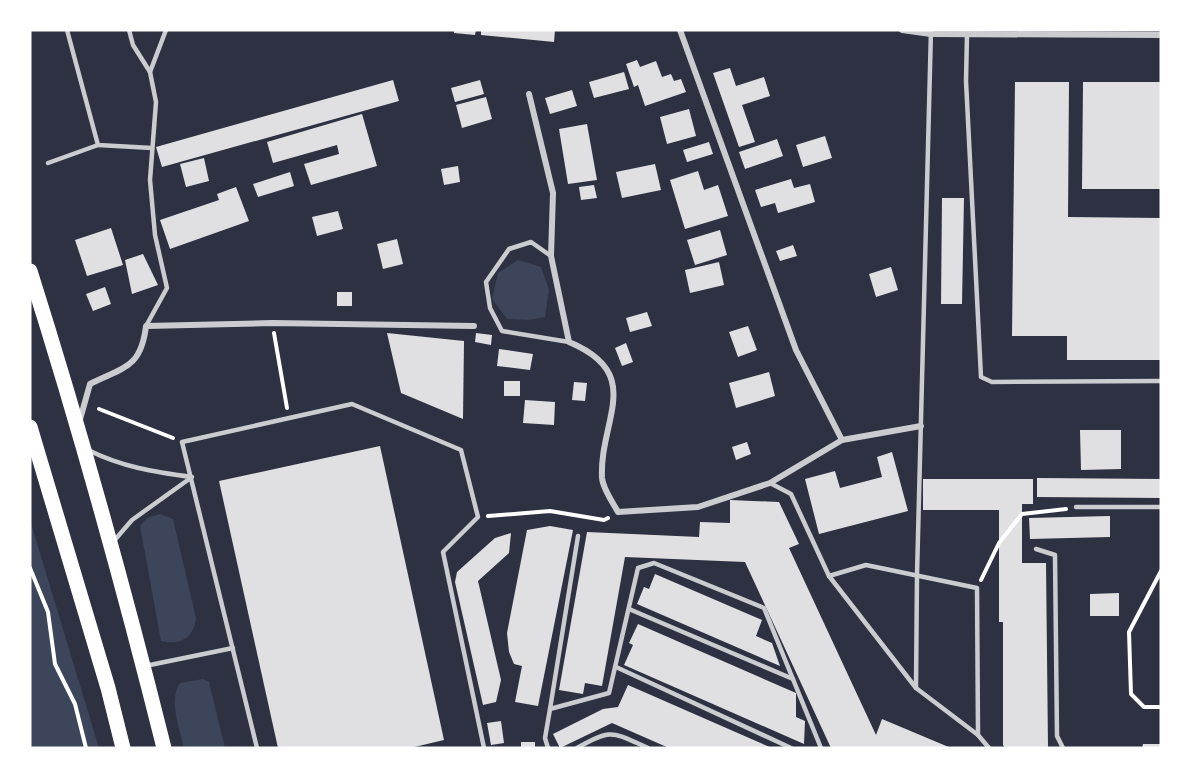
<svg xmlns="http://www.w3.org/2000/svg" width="1191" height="778" viewBox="0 0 1191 778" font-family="Lora,serif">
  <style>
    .green { fill: #3c4559 }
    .building { fill: #e0e0e3 }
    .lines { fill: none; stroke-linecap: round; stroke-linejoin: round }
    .path { stroke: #fff; stroke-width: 4 }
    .service { stroke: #caccd0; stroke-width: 4.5 }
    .minor { stroke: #caccd0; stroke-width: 6 }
    .primary { stroke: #fff; stroke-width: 15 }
  </style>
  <rect width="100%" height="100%" fill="#2d3142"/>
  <!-- green -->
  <g class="green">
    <polygon points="518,260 541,267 549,290 545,317 529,320 507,319 492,299 498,273"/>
    <path d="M160,514L173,519L196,618C194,637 181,646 161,641L140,526L147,518Z"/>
    <polygon points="30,520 99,748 30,748"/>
    <path d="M203,679L209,682L225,748H184C180,729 168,700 180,683Z"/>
  </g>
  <!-- building -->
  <g class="building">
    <polygon points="454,30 476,30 475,35 454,33"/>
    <polygon points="481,30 555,30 554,42 481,35"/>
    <polygon points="637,60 640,67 656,61 662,77 671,74 674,81 681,79 686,92 645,106 638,85 634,87 626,64"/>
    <polygon points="730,68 736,86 764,77 770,96 742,105 755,142 739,147 713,73"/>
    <polygon points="624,72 629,89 594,98 589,82"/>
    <polygon points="393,80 399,101 162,167 156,147"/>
    <polygon points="480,80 484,94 455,102 451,88"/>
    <polygon points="1015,82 1069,82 1068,217 1161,218 1161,360 1067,360 1067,336 1012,336"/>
    <polygon points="1083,82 1161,82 1161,189 1082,189"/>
    <polygon points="572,90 577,106 550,114 545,98"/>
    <polygon points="486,97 492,119 462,128 456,105"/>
    <polygon points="689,109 696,136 667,144 660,117"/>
    <polygon points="362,114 377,166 311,185 304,164 339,154 337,145 273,163 267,142"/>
    <polygon points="587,124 597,180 568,184 559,129"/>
    <polygon points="825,136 832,158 803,167 796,145"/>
    <polygon points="777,139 783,156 745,169 739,152"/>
    <polygon points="709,142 713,154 687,162 683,150"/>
    <polygon points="204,158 209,181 186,187 180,164"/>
    <polygon points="655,164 661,190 622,198 616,172"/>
    <polygon points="458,166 460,182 444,185 441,169"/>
    <polygon points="698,171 704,190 718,185 728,216 685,229 670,180"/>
    <polygon points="290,172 294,186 258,197 253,184"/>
    <polygon points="791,179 794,188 810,184 815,202 778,213 775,203 761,207 755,190"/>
    <polygon points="594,185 597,198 581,200 579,187"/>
    <polygon points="236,187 249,221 170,249 160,220 219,200 217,194"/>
    <polygon points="942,198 964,198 962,304 941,304"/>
    <polygon points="338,211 343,229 317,236 312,217"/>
    <polygon points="111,228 123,265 87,276 75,240"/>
    <polygon points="720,230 727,255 695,265 687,240"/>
    <polygon points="397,239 403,264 383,269 377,244"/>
    <polygon points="793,245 797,256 780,261 776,251"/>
    <polygon points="143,254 158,285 132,294 125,260"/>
    <polygon points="719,262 724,285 690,293 685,270"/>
    <polygon points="891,267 898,290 876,297 869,274"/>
    <polygon points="105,287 111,304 93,311 86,294"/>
    <rect x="337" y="292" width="15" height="14"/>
    <polygon points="647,312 652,326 630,332 626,318"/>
    <polygon points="748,326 757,350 738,357 729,332"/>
    <polygon points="387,333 464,341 463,419 401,393"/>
    <polygon points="476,333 492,335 491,345 475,342"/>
    <polygon points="626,343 633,362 622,366 615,348"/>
    <polygon points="499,349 533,354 530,370 497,366"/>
    <polygon points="769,372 775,396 736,408 729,383"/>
    <rect x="504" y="381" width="16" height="15"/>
    <polygon points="574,382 587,383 585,401 572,400"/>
    <polygon points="525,400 555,402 554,425 523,423"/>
    <polygon points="1080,430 1121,430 1121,469 1081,470"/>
    <polygon points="747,442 751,454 736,460 732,447"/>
    <polygon points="380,446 444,740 410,748 278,748 219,481"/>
    <polygon points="892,452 908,511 819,534 805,479 835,471 840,488 882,477 877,457"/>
    <polygon points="1037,478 1161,479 1161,498 1037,497"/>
    <polygon points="923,479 1033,479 1033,504 1022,504 1022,563 1046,563 1048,748 1005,748 1003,745 1003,622 999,622 999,510 923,510"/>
    <polygon points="730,500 779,502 799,544 789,548 876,735 882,719 951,748 831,748 745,562 625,557 602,686 585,683 583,694 559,690 587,532 699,537 700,522 730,523"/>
    <polygon points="1110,516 1110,537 1030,539 1029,518"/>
    <polygon points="550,526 573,530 538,706 515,702 522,666 514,664 509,652 507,633 527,530"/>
    <polygon points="511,533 509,553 478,581 501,680 496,702 483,705 455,582 457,572 495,538"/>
    <polygon points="655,574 762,620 756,636 772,643 780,666 637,604 644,587 649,589"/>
    <polygon points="1119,593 1119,616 1090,616 1090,594"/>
    <polygon points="638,624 796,693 796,717 805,721 804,744 624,665 633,645 629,643"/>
    <polygon points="628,685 772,748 669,748 612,723 560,748 553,734 603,709 618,707"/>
    <polygon points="501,721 504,743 491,745 487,723"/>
    <rect x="521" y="742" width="14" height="6"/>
    <polygon points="1143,744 1161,744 1161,748 1142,748"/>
  </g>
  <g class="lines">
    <!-- path -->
    <g class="path">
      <polyline points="274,333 287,408"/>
      <polyline points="99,409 173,438"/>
      <polyline points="488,516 550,511 604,520 608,518"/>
      <polyline points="30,568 48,612 55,664 75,704 86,748"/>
      <polyline points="1161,571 1129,632 1131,694 1144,707 1161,707"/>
      <polyline points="981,580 999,543 1022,514 1066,509"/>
    </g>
    <!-- service -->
    <g class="service">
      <polyline points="67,30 98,145 152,148"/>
      <polyline points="129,30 133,45 150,72 156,102 150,180 155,235 167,288 146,326"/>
      <polyline points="967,34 966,81 981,377 992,382 1161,381"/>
      <polyline points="150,72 166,30"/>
      <polyline points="48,163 98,145"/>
      <polyline points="551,256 531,242 509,249 486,282 490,308 502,331 569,342"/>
      <path d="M88,450C122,467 154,472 192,477L132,520L113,542"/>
      <polyline points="770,483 791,494 829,576 916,688 978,735 989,748"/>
      <polyline points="1076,507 1161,507"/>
      <polyline points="1036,549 1055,555 1057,736 1063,748"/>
      <polyline points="829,576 866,565 977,588 978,735"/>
      <polyline points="629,609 793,679"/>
      <polyline points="145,666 233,648"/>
      <polyline points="616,667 791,748"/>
      <polyline points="916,688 917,575 931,30"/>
      <polyline points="550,709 578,536"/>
      <polyline points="257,748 182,442 352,404 461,450 478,517 443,552 484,748"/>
      <polyline points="548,748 545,738 550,709 609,693 638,568 654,563 764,608 821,748"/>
      <path d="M577,748C612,728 612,732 648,748"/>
    </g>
    <!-- minor -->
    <g class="minor">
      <polyline points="680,30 796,350 842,440"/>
      <polyline points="902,30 931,34 1161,35"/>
      <path d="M529,94L553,193L551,256L569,342C646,374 599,420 602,478C603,489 613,503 618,512L698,507L770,483L842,440L921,426"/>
      <path d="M79,423L90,384C124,367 141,368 146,326L272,323L474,326"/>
    </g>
    <!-- primary -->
    <g class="primary">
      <path d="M30,271C80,429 124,588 164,748"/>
      <polyline points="30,427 108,688 123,748"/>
    </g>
  </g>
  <!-- border -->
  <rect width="1191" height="778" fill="none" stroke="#ffffff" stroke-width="63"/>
</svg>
